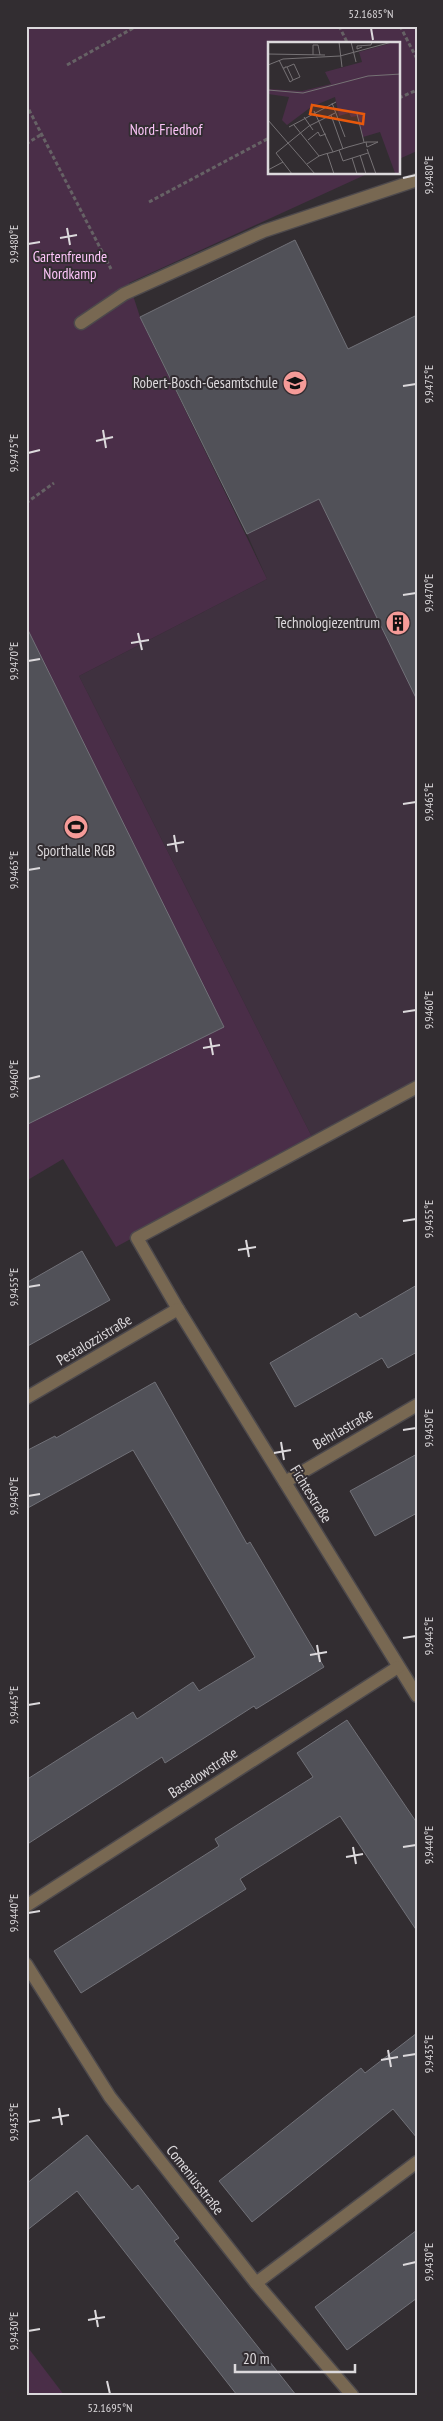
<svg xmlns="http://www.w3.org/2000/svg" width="443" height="2421" viewBox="0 0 443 2421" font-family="'PT Sans Narrow',sans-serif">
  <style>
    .commercial { fill: #3f313f }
    .green { fill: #4a2e48 }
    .building { fill: #515158; stroke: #717178 }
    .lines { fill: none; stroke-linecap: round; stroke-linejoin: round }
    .minor-casing { stroke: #4d494c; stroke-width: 15 }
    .path { stroke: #666265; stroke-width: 3; stroke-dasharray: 4 2.5; stroke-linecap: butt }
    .minor { stroke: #786852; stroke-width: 12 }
    .ticks { fill: none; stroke: #dcd9dc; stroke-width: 2 }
    .labels { text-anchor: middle; stroke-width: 4; stroke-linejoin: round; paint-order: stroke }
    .park-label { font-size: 15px; fill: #fcc4f8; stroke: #322d31 }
    .poi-label { font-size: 15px; fill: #dcd9dc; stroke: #322d31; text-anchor: end }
    .street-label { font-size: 15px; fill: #dcd9dc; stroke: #322d31 }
    .inset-road { fill: none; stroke: #767275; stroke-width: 1 }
    .view { fill: #e8590c; fill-opacity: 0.15; stroke: #e8590c; stroke-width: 2.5 }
    .inset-edge { fill: none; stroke: #dcd9dc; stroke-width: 2.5 }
    .neatline { fill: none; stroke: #dcd9dc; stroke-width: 2 }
    .ticks-label { font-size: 12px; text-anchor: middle; fill: #dcd9dc }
  </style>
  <rect width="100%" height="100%" fill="#322d31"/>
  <!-- commercial -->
  <polygon class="commercial" points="417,450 417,1081 313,1139 79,676 267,579 247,534"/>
  <!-- green -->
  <g class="green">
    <polygon points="26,26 417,26 417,151 399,159 399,44 269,44 269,174 367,174 129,283 140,317 267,579 79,676 313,1139 116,1247 63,1159 26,1181"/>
    <polygon points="26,2345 64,2395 26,2395"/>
  </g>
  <!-- building -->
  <g class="building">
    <polygon points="295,240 348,349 417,315 417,700 319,499 247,534 140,317"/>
    <polygon points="26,626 224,1027 26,1125"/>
    <polygon points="82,1251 110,1300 26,1347 26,1283"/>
    <polygon points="417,1285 417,1352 388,1368 382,1358 295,1407 270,1363 356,1313 360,1318"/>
    <polygon points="155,1382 247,1544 250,1542 324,1667 256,1709 254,1706 165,1763 162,1757 26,1845 26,1780 133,1712 137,1719 193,1682 199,1691 255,1657 133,1450 26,1509 26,1451 55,1436 56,1438"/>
    <polygon points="417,1454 417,1513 375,1536 350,1491"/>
    <polygon points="347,1720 417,1823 417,1931 340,1816 240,1879 246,1889 81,1993 54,1951 219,1846 215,1839 313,1777 297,1753"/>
    <polygon points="417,2033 417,2138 393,2109 252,2222 219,2181 361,2068 365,2073"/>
    <polygon points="87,2135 132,2190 138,2185 179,2238 174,2241 296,2395 237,2395 77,2191 26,2231 26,2184"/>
    <polygon points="417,2230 417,2298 347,2350 315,2307"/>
  </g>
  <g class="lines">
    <defs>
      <g id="minor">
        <polyline points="81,323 124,294 264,231 417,180"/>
        <polyline points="417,1087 137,1238 178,1309 417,1696"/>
        <polyline points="26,1398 178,1309"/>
        <polyline points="285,1482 417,1405"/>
        <polyline points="26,1906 398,1667"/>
        <polyline points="26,1964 110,2097 256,2283 352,2395"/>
        <polyline points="256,2283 417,2162"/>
      </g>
    </defs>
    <!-- minor casing -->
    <use href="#minor" class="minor-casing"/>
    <!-- path -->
    <g class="path">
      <polyline points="339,26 348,44"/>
      <polyline points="400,26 417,59"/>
      <polyline points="67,65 137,26"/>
      <polyline points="399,98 417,90"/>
      <polyline points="26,104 111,269"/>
      <polyline points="26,144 42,134"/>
      <polyline points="149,202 269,138"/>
      <polyline points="26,503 54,483"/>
    </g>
    <!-- minor -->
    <use href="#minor" class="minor"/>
  </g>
  <!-- ticks -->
  <path class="ticks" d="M371,28L373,40M403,178L416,175M67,228L70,245M60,238L77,235M28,244L40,242M403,386L416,384M103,430L106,448M96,441L113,437M28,453L40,450M403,595L416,593M138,633L142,650M131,643L149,640M28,661L40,659M403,804L416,802M174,835L177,852M167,845L184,842M28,870L40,868M403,1012L416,1010M210,1038L213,1055M203,1048L220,1045M28,1079L40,1076M403,1221L416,1219M246,1240L249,1257M238,1250L256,1247M28,1287L40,1285M403,1430L416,1428M281,1442L284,1460M274,1453L291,1450M28,1496L40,1494M403,1638L416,1636M317,1645L320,1662M310,1655L327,1652M28,1705L40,1703M353,1847L356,1864M403,1847L416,1845M346,1857L363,1854M28,1913L40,1911M388,2050L391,2067M403,2056L416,2054M381,2060L398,2057M59,2108L62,2125M52,2118L69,2115M28,2122L40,2120M403,2265L416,2262M95,2310L98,2327M88,2320L105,2317M28,2331L40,2329M107,2381L110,2394"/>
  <!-- icons -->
  <defs>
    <symbol id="school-disc" viewBox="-11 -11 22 22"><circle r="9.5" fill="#f59b98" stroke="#322d31"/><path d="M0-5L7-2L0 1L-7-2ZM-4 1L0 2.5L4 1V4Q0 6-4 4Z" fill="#111"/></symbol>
    <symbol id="building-disc" viewBox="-11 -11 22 22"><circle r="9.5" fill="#f59b98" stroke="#322d31"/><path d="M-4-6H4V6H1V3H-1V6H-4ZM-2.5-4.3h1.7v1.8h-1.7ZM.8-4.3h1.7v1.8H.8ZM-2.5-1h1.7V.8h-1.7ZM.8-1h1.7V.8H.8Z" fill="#111"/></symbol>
    <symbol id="stadium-disc" viewBox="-11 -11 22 22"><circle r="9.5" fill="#f59b98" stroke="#322d31"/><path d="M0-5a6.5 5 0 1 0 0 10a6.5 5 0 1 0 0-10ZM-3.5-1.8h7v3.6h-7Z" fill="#111"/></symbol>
  </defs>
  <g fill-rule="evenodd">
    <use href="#school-disc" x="281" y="369" width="28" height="28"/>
    <use href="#building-disc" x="384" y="609" width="28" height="28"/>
    <use href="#stadium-disc" x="62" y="813" width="28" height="28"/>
  </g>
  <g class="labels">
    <!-- park labels -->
    <g class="park-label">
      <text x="166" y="135">Nord-Friedhof</text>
      <text x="70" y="262">Gartenfreunde<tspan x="70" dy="17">Nordkamp</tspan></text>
    </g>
    <!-- poi labels -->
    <g class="poi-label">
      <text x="278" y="388">Robert-Bosch-Gesamtschule</text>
      <text x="380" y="628">Technologiezentrum</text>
      <text x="76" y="856" text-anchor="middle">Sporthalle RGB</text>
    </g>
    <!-- street labels -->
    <g class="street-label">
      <text transform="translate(94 1340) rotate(-31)" y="5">Pestalozzistraße</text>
      <text transform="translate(343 1429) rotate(-30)" y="5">Behrlastraße</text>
      <text transform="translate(311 1494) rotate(58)" y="5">Fichtestraße</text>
      <text transform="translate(203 1773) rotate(-33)" y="5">Basedowstraße</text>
      <text transform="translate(195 2180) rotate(52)" y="5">Comeniusstraße</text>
    </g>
  </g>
  <!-- overview -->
  <g transform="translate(268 42)">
    <rect width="132" height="132" fill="#322d31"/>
    <path d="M127,0H132V131H127L112,90L95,95L90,74L83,75L81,71L71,74L67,55L43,65L19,83L14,78L21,55L0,52V47L34,49L63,42L57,30L94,20L91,10Z" fill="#4a2e48"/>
    <path class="inset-road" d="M71,0L74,25M83,0L88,20M94,5L89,7V4L103,3L104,0M0,12L57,13M45,13V3H50L52,13M11,18L22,40L25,38M0,23L15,17L72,14L124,0M15,26H17V25H19L26,22L32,35L25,38L19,25M0,48L35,51L100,34L133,32M64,61L77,95M46,69L65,110M89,72L96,100M63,73L75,107M36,75L45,88M0,78L47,132M26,83L51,114M21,85L68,60M40,98L50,90L52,94L58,92M99,107L108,132M71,108L75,119L100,111M59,111L66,132M92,113L98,132M84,116L89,132M39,122L51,114L57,112L65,110L80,105L98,100H110L99,105L98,100M0,128L15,120M24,132L8,111L41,84L67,71"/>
    <path class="view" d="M44,63L96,72L95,82L42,72Z"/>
    <rect width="132" height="132" class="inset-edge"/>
  </g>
  <!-- border -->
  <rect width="443" height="2421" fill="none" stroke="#322d31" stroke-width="55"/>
  <!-- scale -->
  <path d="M235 2364v8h120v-8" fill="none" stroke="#dcd9dc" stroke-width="2.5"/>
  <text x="243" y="2364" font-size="15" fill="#dcd9dc" stroke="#322d31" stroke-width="4" paint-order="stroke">20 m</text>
  <rect x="28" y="28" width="388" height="2366" class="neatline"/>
  <g class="ticks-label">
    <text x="371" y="18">52.1685°N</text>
    <text transform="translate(429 175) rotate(-90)" y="4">9.9480°E</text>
    <text transform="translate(14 244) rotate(-90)" y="4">9.9480°E</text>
    <text transform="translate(429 384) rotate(-90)" y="4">9.9475°E</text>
    <text transform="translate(14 453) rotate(-90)" y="4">9.9475°E</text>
    <text transform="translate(429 593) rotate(-90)" y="4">9.9470°E</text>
    <text transform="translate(14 661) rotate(-90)" y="4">9.9470°E</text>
    <text transform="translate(429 802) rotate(-90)" y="4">9.9465°E</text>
    <text transform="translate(14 870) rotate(-90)" y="4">9.9465°E</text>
    <text transform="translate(429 1010) rotate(-90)" y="4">9.9460°E</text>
    <text transform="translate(14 1079) rotate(-90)" y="4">9.9460°E</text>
    <text transform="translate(429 1219) rotate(-90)" y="4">9.9455°E</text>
    <text transform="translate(14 1287) rotate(-90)" y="4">9.9455°E</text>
    <text transform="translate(429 1428) rotate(-90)" y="4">9.9450°E</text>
    <text transform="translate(14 1496) rotate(-90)" y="4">9.9450°E</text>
    <text transform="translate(429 1636) rotate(-90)" y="4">9.9445°E</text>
    <text transform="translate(14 1705) rotate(-90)" y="4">9.9445°E</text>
    <text transform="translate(429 1845) rotate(-90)" y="4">9.9440°E</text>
    <text transform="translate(14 1913) rotate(-90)" y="4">9.9440°E</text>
    <text transform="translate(429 2054) rotate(-90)" y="4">9.9435°E</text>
    <text transform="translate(14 2122) rotate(-90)" y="4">9.9435°E</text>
    <text transform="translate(429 2262) rotate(-90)" y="4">9.9430°E</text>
    <text transform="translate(14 2331) rotate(-90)" y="4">9.9430°E</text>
    <text x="110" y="2412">52.1695°N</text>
  </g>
</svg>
